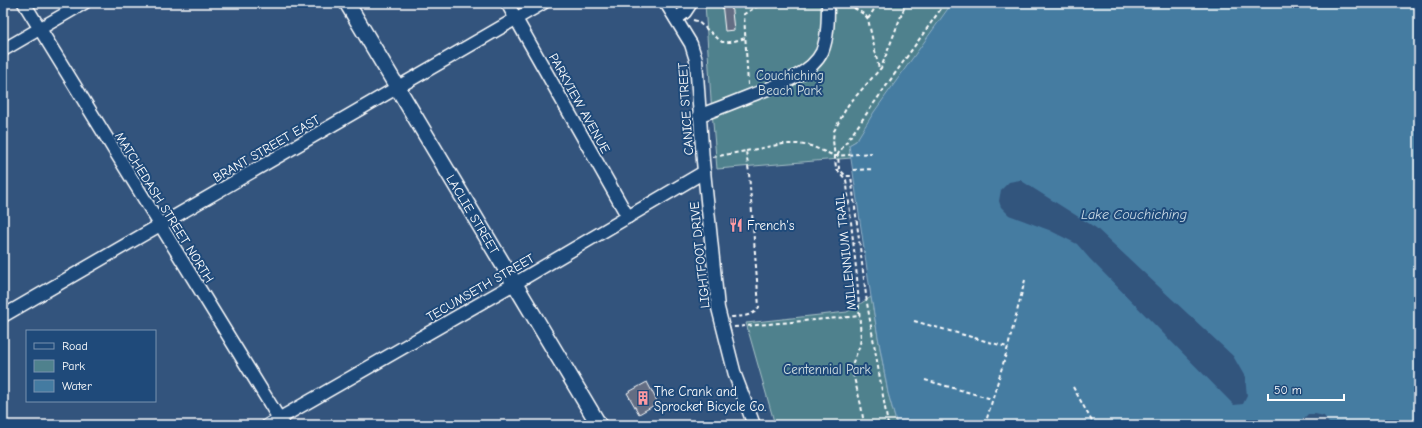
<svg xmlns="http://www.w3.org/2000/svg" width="1422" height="428" viewBox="0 0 1422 428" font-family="'Comic Neue',sans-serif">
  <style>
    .green { fill: #4f818d; stroke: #a7c0c6 }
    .water { fill: #447ba1; stroke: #8fb0c7 }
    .pier { fill: #33547d }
    .building { fill: #636d83; stroke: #fff }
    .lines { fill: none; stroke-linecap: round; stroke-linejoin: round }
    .minor-casing { stroke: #fff; stroke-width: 15 }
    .major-casing { stroke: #fff; stroke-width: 18 }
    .path { stroke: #fff; stroke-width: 2; stroke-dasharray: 4 3; stroke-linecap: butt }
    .minor { stroke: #1f4a7a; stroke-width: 12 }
    .major { stroke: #1f4a7a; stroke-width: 15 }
    .labels { text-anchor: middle; stroke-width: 4; stroke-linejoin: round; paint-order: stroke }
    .park-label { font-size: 13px; fill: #d3e0e2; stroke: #1f4a7a }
    .street-label { font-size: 13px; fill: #fff; stroke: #1f4a7a }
    .poi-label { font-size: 13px; fill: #fff; stroke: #1f4a7a; text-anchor: start }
    .water-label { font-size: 14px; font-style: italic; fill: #d0dee8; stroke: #1f4a7a }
  </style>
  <rect width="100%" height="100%" fill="#33547d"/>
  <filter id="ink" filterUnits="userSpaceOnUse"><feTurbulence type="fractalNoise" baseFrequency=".025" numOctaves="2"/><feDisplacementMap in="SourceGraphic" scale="8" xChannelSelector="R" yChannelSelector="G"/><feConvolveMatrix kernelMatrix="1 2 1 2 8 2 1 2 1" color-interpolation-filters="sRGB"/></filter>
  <g filter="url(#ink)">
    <!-- green -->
    <g class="green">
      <polygon points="705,3 953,3 856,141 849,145 851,158 717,169 711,100"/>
      <polygon points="871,297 888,393 897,425 775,425 746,323 847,312"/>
    </g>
    <!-- water -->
    <polygon class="water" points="952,3 1419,3 1419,425 897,425 888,393 871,297 849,145 856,141 874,112"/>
    <!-- pier -->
    <g class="pier">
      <polygon points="1020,180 1096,228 1233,356 1245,377 1247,396 1243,404 1234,405 1228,399 1090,259 1077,244 1049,230 1009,215 1001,207 999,201 1001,190 1009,182"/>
      <polygon points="1308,414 1315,414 1324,416 1330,425 1298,425"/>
    </g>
    <!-- building -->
    <g class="building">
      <polygon points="722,3 731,3 734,30 725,31"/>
      <polygon points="647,382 658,403 639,414 627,393"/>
    </g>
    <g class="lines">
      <defs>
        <g id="minor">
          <polyline points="24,3 283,425"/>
          <polyline points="507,3 628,217"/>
          <polyline points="666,3 691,44 696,60 703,161 718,308 735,375 754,425"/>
          <polyline points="676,19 685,12 691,3"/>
          <polyline points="3,50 84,3"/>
          <path d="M699,115L706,113C722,107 737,101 752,95C775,86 811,75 822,52C828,37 828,19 828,3"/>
          <polyline points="3,316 543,3"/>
          <polyline points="268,425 514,284 704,172"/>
        </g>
        <g id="major">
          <path id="s1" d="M347,3L599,425"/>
        </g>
      </defs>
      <!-- minor casing -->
      <use href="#minor" class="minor-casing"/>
      <!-- major casing -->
      <use href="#major" class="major-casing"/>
      <!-- path -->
      <g class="path">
        <path d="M849,3C854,10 863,11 868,19L879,69"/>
        <polyline points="868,19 878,3"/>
        <polyline points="693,20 697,21 722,42 730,42 746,38"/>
        <polyline points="748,85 744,14 763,3"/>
        <polyline points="746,151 783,144 798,144 811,146 835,156 872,153"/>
        <path d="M713,157L746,151L749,173L759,307C753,317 742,316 731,317"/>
        <polyline points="853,170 874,169"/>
        <polyline points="914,321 1007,347"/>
        <polyline points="734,327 860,316"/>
        <polyline points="925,380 992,399"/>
        <polyline points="1073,387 1094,425"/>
        <polyline points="864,425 861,405 852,370 853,362 859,348 861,339 857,277 847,185 846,180 836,168 833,140 834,131 848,105 881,68 906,3"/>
        <polyline points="888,425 867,303 851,176 846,176 839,169 838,154 945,3"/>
        <polyline points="985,425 1008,347 1025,280"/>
      </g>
      <!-- minor -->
      <use href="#minor" class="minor"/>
      <!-- major -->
      <use href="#major" class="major"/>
    </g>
  </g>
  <!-- icons -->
  <defs>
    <symbol id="restaurant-bare" viewBox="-9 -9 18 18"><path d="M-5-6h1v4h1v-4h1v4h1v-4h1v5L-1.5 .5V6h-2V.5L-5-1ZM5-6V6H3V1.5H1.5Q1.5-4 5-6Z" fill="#ff9aa2" stroke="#1f4a7a" stroke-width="2.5" paint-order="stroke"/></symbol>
    <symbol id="building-bare" viewBox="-9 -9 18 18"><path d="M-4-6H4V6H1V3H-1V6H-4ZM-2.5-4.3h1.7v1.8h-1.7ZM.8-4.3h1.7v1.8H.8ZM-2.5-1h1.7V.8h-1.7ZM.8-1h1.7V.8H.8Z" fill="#ff9aa2" stroke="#1f4a7a" stroke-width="2.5" paint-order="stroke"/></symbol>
  </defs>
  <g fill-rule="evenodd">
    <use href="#restaurant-bare" x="726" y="215" width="20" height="20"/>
    <use href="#building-bare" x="633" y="388" width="20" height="20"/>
  </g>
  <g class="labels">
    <!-- park labels -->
    <g class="park-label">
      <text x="790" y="80">Couchiching<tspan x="790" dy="15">Beach Park</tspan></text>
      <text x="827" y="374">Centennial Park</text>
    </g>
    <!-- street labels -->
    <g class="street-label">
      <text transform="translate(580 103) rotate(61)" y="5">PARKVIEW AVENUE</text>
      <text transform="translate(685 109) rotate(-94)" y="5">CANICE STREET</text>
      <text transform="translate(266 148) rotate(-30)" y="5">BRANT STREET EAST</text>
      <text transform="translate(165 207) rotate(58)" y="5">MATCHEDASH STREET NORTH</text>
      <text dy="5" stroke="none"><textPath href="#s1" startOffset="246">LACLIE STREET</textPath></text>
      <text transform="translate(845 252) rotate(-96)" y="5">MILLENNIUM TRAIL</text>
      <text transform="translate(699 255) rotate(-96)" y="5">LIGHTFOOT DRIVE</text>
      <text transform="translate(480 287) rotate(-30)" y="5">TECUMSETH STREET</text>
    </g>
    <!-- poi labels -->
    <g class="poi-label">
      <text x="747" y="230">French's</text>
      <text x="654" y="396">The Crank and<tspan x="654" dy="15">Sprocket Bicycle Co.</tspan></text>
    </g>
    <!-- water labels -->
    <g class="water-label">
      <text x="1134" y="219">Lake Couchiching</text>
    </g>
  </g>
  <!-- margin -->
  <rect width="1422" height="428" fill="none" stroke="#1f4a7a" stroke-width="16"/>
  <rect x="8" y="8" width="1406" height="412" fill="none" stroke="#fff" stroke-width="1.5" filter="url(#ink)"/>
  <!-- legend -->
  <rect x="26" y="330" width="130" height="72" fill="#1f4a7a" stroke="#7992af"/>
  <rect x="34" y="343" width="20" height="6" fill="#1f4a7a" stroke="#7992af"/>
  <text x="62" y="350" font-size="12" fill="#ffffff">Road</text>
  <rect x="34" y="360" width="20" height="12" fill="#4f818d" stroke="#7992af"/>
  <text x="62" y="370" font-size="12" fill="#ffffff">Park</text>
  <rect x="34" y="380" width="20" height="12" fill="#447ba1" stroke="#7992af"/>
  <text x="62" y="390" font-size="12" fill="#ffffff">Water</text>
  <!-- scale -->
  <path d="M1268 394v6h76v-6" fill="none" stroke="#ffffff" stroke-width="2"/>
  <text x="1274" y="394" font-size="12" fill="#ffffff" stroke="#1f4a7a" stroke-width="3" paint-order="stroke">50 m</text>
</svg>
